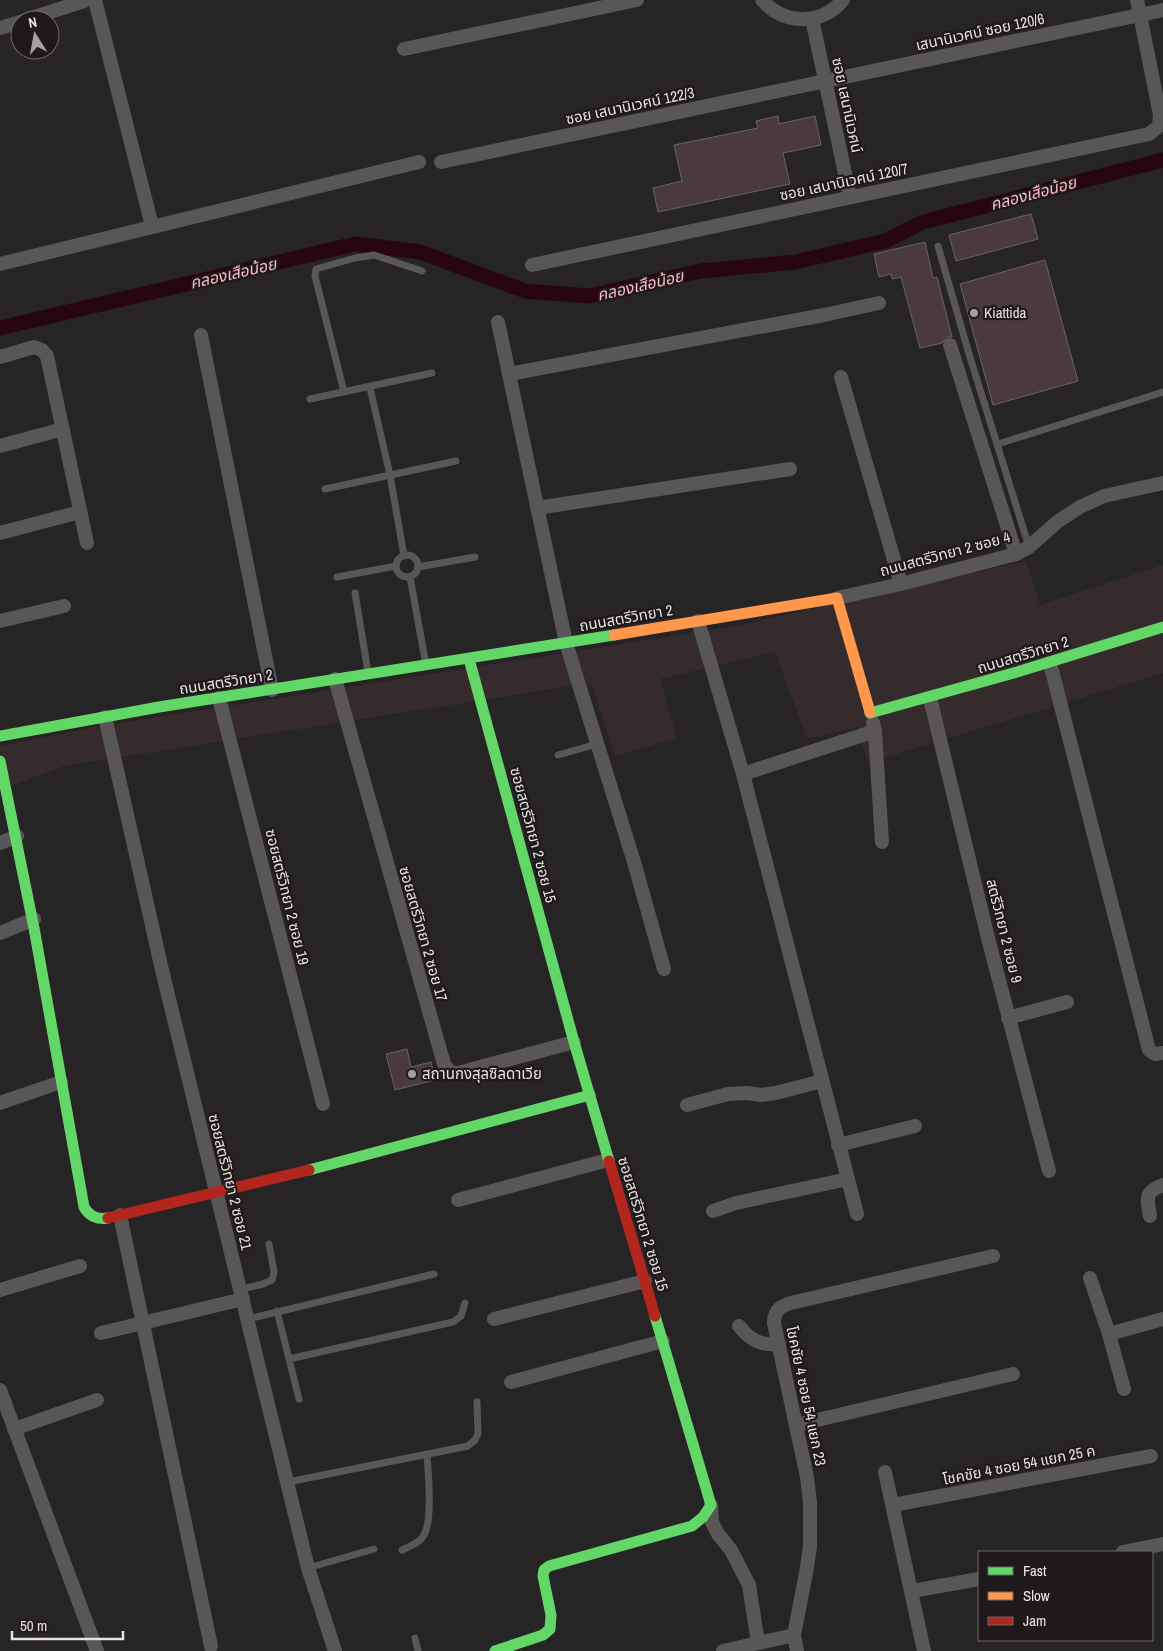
<svg xmlns="http://www.w3.org/2000/svg" width="1163" height="1651" viewBox="0 0 1163 1651" font-family="'Archivo Narrow','Noto Sans Thai',sans-serif">
  <style>
    .built { fill: #352a2c }
    .lines { fill: none; stroke-linecap: round; stroke-linejoin: round }
    .canal { stroke: #270611; stroke-width: 15 }
    .building { fill: #4a3a3f; stroke: #676465 }
    .lane { stroke: #595657; stroke-width: 7 }
    .street { stroke: #595657; stroke-width: 14 }
    .fast { stroke: #63d668; stroke-width: 11 }
    .slow { stroke: #ff974d; stroke-width: 11 }
    .jam { stroke: #b3261e; stroke-width: 11 }
    .poi-dot { fill: #a4a0a0; stroke: #1f191a; stroke-width: 2 }
    .labels { text-anchor: middle; stroke-width: 4.5; stroke-linejoin: round; paint-order: stroke }
    .street-label { font-size: 15px; fill: #e7e2e3; stroke: #1f191a }
    .poi-label { font-size: 15px; fill: #e7e2e3; stroke: #1f191a; text-anchor: start }
    .water-label { font-size: 16px; font-style: italic; fill: #ffbaca; stroke: #1f191a }
  </style>
  <rect width="100%" height="100%" fill="#272425"/>
  <!-- built -->
  <polygon class="built" points="1026,561 1040,605 1163,565 1163,673 867,763 859,727 807,739 775,652 660,679 677,738 615,756 591,683 64,766 0,790 0,746 95,727 735,626"/>
  <g class="lines">
    <!-- canal -->
    <polyline class="canal" points="0,328 355,244 420,252 525,291 589,296 701,271 795,262 885,241 923,222 1163,160"/>
  </g>
  <!-- building -->
  <g class="building">
    <polygon points="778,116 779,124 815,116 821,145 783,153 790,184 658,212 653,188 682,181 674,145 758,128 756,121"/>
    <polygon points="1031,214 1038,239 956,261 949,235"/>
    <polygon points="925,242 933,278 937,277 952,337 947,337 942,343 920,348 901,277 892,279 891,274 879,277 874,254"/>
    <polygon points="1045,260 1078,381 993,405 960,284"/>
    <polygon points="407,1049 411,1067 431,1062 435,1080 395,1090 386,1054"/>
  </g>
  <g class="lines">
    <!-- lane -->
    <g class="lane">
      <polyline points="938,246 969,354 1029,547"/>
      <polyline points="370,388 390,475 404,556"/>
      <polyline points="344,392 315,276 316,269 355,258 374,255 422,271"/>
      <polyline points="310,399 432,373"/>
      <polyline points="998,444 1163,392"/>
      <polyline points="325,489 456,461"/>
      <circle cx="407" cy="566" r="11"/>
      <polyline points="418,567 475,557"/>
      <polyline points="337,577 396,566"/>
      <polyline points="410,577 426,665"/>
      <polyline points="355,593 368,672"/>
      <polyline points="558,755 597,744"/>
      <polyline points="241,1289 263,1284 272,1280 274,1272 269,1244"/>
      <polyline points="277,1311 299,1399"/>
      <polyline points="248,1319 434,1274"/>
      <polyline points="289,1359 453,1322 461,1316 465,1303"/>
      <polyline points="288,1482 468,1446 475,1440 478,1434 477,1402"/>
      <path d="M402,1550C410,1546 420,1543 424,1535C433,1519 428,1472 427,1454"/>
      <polyline points="308,1568 374,1549"/>
      <polyline points="415,1638 418,1651"/>
    </g>
    <!-- street -->
    <g class="street">
      <polyline points="95,0 152,226"/>
      <path d="M762,0C784,25 821,26 843,0"/>
      <polyline points="812,19 850,197"/>
      <polyline points="25,20 84,1"/>
      <polyline points="0,28 20,22"/>
      <polyline points="404,49 637,0"/>
      <polyline points="441,162 1163,10"/>
      <polyline points="0,264 419,162"/>
      <polyline points="532,265 1149,134 1159,126 1160,115 1137,0"/>
      <polyline points="498,322 566,643 634,862 664,969"/>
      <polyline points="201,335 272,690"/>
      <polyline points="950,345 1016,554"/>
      <polyline points="0,357 34,347 42,350 47,356 87,543"/>
      <polyline points="509,374 824,315 879,303"/>
      <polyline points="841,377 901,584"/>
      <polyline points="0,446 63,429"/>
      <polyline points="537,508 790,469"/>
      <polyline points="0,533 80,512"/>
      <polyline points="837,598 901,584 1016,554 1029,547 1057,522 1080,507 1104,496 1163,483"/>
      <polyline points="0,621 64,606"/>
      <polyline points="698,621 743,774 857,1214"/>
      <polyline points="1050,663 1149,1050 1155,1054 1163,1053"/>
      <polyline points="335,679 444,1064 451,1073 458,1073 574,1042"/>
      <polyline points="219,698 323,1104"/>
      <polyline points="930,698 989,942 1049,1171"/>
      <polyline points="105,717 162,970 308,1568 335,1651"/>
      <polyline points="873,723 875,731 882,842"/>
      <polyline points="743,774 875,731"/>
      <polyline points="0,843 17,836"/>
      <polyline points="0,933 34,919"/>
      <polyline points="1008,1018 1067,1002"/>
      <polyline points="0,1103 61,1082"/>
      <polyline points="687,1105 728,1094 747,1093 761,1095 776,1093 822,1081"/>
      <polyline points="838,1145 915,1126"/>
      <polyline points="458,1200 608,1160"/>
      <polyline points="713,1211 736,1203 848,1179"/>
      <polyline points="120,1215 211,1646"/>
      <path d="M1150,1216C1147,1198 1144,1192 1163,1185"/>
      <polyline points="1090,1278 1109,1334 1124,1389"/>
      <polyline points="0,1290 80,1266"/>
      <polyline points="494,1319 645,1281"/>
      <path d="M739,1326C750,1340 761,1346 779,1344"/>
      <polyline points="101,1333 243,1299"/>
      <polyline points="1109,1334 1163,1319"/>
      <polyline points="511,1382 663,1341"/>
      <polyline points="0,1390 97,1651"/>
      <polyline points="796,1425 1013,1374"/>
      <polyline points="14,1429 97,1400"/>
      <polyline points="885,1472 924,1651"/>
      <polyline points="711,1505 712,1522 718,1534 731,1550 749,1585 758,1643"/>
      <polyline points="893,1505 1151,1456"/>
      <polyline points="1123,1552 1163,1544"/>
      <polyline points="912,1591 979,1579"/>
      <polyline points="723,1651 794,1635"/>
      <path d="M797,1651L794,1635L806,1573L810,1547V1502L807,1477L774,1323C774,1309 782,1305 795,1302L993,1256"/>
    </g>
    <!-- fast -->
    <g class="fast">
      <polyline points="469,659 574,1042 609,1161"/>
      <polyline points="870,712 870,713 1017,672 1163,627"/>
      <polyline points="0,736 159,707 614,635"/>
      <path d="M0,761L34,928L84,1207C89,1216 98,1220 108,1218"/>
      <polyline points="309,1170 590,1095"/>
      <polyline points="495,1651 543,1635 550,1629 551,1615 543,1576 544,1570 549,1566 692,1526 703,1517 711,1505 655,1316"/>
    </g>
    <!-- slow -->
    <polyline class="slow" points="614,635 837,598 870,712"/>
    <!-- jam -->
    <g class="jam">
      <polyline points="609,1161 655,1316"/>
      <polyline points="108,1218 309,1170"/>
    </g>
  </g>
  <!-- markers -->
  <g class="poi-dot">
    <circle cx="974" cy="313" r="5"/>
    <circle cx="412" cy="1074" r="5"/>
  </g>
  <g class="labels">
    <!-- street labels -->
    <g class="street-label">
      <text transform="translate(980 32) rotate(-12)" y="5">เสนานิเวศน์ ซอย 120/6</text>
      <text transform="translate(847 105) rotate(78)" y="5">ซอย เสนานิเวศน์</text>
      <text transform="translate(630 106) rotate(-12)" y="5">ซอย เสนานิเวศน์ 122/3</text>
      <text transform="translate(844 182) rotate(-12)" y="5">ซอย เสนานิเวศน์ 120/7</text>
      <text transform="translate(945 554) rotate(-15)" y="5">ถนนสตรีวิทยา 2 ซอย 4</text>
      <text transform="translate(626 618) rotate(-10)" y="5">ถนนสตรีวิทยา 2</text>
      <text transform="translate(1023 655) rotate(-17)" y="5">ถนนสตรีวิทยา 2</text>
      <text transform="translate(226 682) rotate(-9)" y="5">ถนนสตรีวิทยา 2</text>
      <text transform="translate(533 835) rotate(75)" y="5">ซอยสตรีวิทยา 2 ซอย 15</text>
      <text transform="translate(287 897) rotate(76)" y="5">ซอยสตรีวิทยา 2 ซอย 19</text>
      <text transform="translate(1004 931) rotate(76)" y="5">สตรีวิทยา 2 ซอย 9</text>
      <text transform="translate(423 934) rotate(74)" y="5">ซอยสตรีวิทยา 2 ซอย 17</text>
      <text transform="translate(230 1182) rotate(76)" y="5">ซอยสตรีวิทยา 2 ซอย 21</text>
      <text transform="translate(643 1224) rotate(73)" y="5">ซอยสตรีวิทยา 2 ซอย 15</text>
      <text transform="translate(806 1396) rotate(78)" y="5">โชคชัย 4 ซอย 54 แยก 23</text>
      <text transform="translate(1019 1465) rotate(-11)" y="5">โชคชัย 4 ซอย 54 แยก 25 ค</text>
    </g>
    <!-- poi labels -->
    <g class="poi-label">
      <text x="984" y="318">Kiattida</text>
      <text x="422" y="1079">สถานกงสุลซิลดาเวีย</text>
    </g>
    <!-- water labels -->
    <g class="water-label">
      <text transform="translate(1033 193) rotate(-15)" y="6">คลองเสือน้อย</text>
      <text transform="translate(233 273) rotate(-13)" y="6">คลองเสือน้อย</text>
      <text transform="translate(640 285) rotate(-13)" y="6">คลองเสือน้อย</text>
    </g>
  </g>
  <!-- legend -->
  <rect x="978" y="1551" width="175" height="90" fill="#1f191a" stroke="#6f696a"/>
  <rect x="988" y="1567" width="25" height="8" fill="#63d668" stroke="#6f696a"/>
  <text x="1023" y="1576" font-size="15" fill="#e7e2e3">Fast</text>
  <rect x="988" y="1592" width="25" height="8" fill="#ff974d" stroke="#6f696a"/>
  <text x="1023" y="1601" font-size="15" fill="#e7e2e3">Slow</text>
  <rect x="988" y="1617" width="25" height="8" fill="#b3261e" stroke="#6f696a"/>
  <text x="1023" y="1626" font-size="15" fill="#e7e2e3">Jam</text>
  <!-- north arrow -->
  <g transform="translate(35 35) rotate(349)"><circle r="24" fill="#1f191a" stroke="#6f696a"/>
  <path d="M0-4L9 19L0 12L-9 19Z" fill="#a4a0a0"/>
  <text y="-8" font-size="14" font-weight="bold" text-anchor="middle" fill="#e7e2e3">N</text>
  </g>
  <!-- scale -->
  <path d="M12 1631v8h111v-8" fill="none" stroke="#e7e2e3" stroke-width="2.5"/>
  <text x="20" y="1631" font-size="15" fill="#e7e2e3" stroke="#1f191a" stroke-width="4" paint-order="stroke">50 m</text>
</svg>
